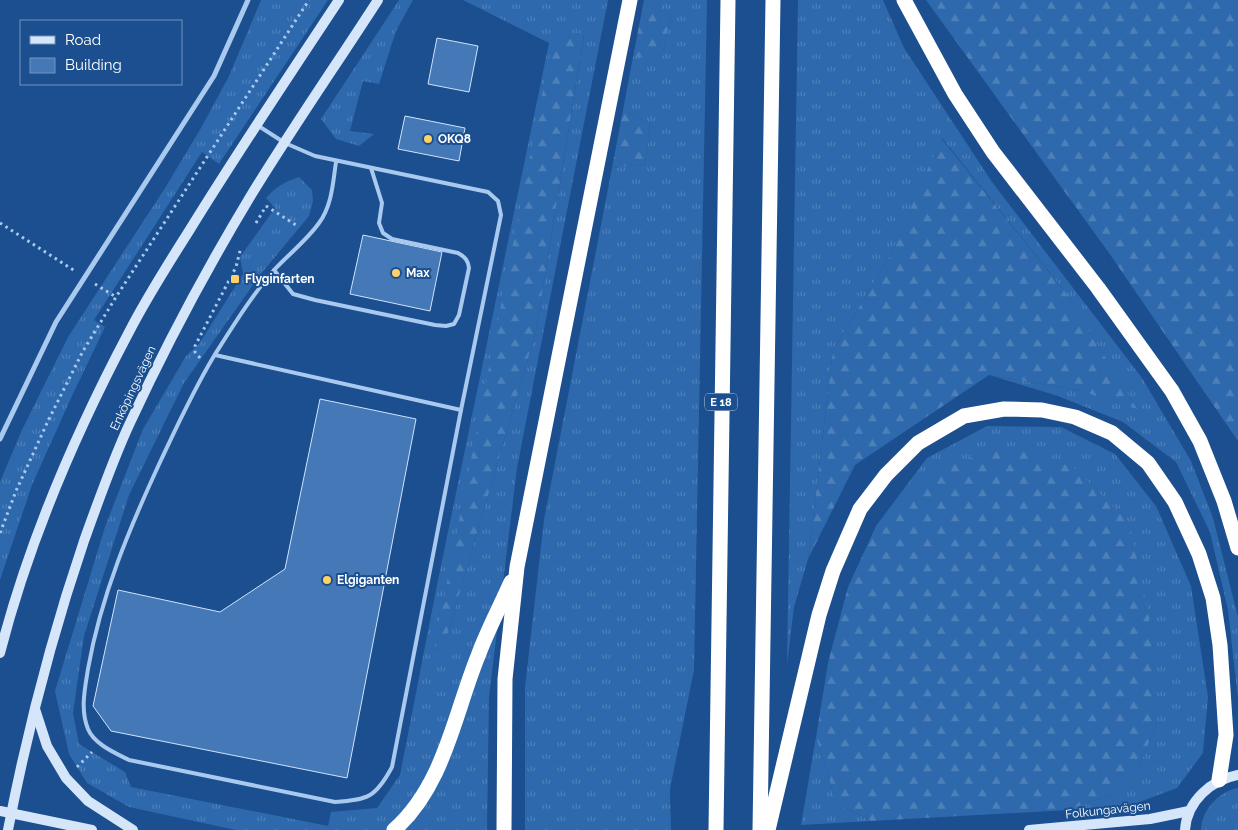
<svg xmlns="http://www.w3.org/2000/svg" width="1238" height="830" viewBox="0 0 1238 830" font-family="Raleway,sans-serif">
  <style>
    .grass { fill: url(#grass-tufts); fill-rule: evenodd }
    .forest { fill: url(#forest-firs) }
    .building { fill: #4478b7; stroke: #cfe3fa }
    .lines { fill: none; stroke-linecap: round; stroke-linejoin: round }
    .path { stroke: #a9c9ee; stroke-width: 3; stroke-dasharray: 2.5 4; stroke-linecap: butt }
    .lane { stroke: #a9c9ee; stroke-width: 4 }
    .street { stroke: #a9c9ee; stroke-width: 5 }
    .secondary { stroke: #d6e6fa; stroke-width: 10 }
    .highway { stroke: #fff; stroke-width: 15 }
    .poi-dot { fill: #ffd166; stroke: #1b4f8f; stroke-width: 2 }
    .labels { text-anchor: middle; stroke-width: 4; stroke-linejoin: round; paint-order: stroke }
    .shield { fill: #1b4f8f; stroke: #bbcadd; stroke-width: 1 }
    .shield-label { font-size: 11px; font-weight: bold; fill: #fff }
    .poi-label { font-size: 12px; font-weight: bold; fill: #fff; stroke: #1b4f8f; text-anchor: start }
    .street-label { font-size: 12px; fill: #fff; stroke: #1b4f8f }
  </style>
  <defs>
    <pattern id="grass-tufts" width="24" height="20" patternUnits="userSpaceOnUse" patternTransform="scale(1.25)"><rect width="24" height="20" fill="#2e69ad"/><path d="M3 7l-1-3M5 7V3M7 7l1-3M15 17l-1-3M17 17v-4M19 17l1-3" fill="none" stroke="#4d80b9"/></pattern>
    <pattern id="forest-firs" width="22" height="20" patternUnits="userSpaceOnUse" patternTransform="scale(1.25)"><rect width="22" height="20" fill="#2e69ad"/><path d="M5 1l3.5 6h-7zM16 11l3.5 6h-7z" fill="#4d80b9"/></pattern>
  </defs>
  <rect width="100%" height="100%" fill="#1b4f8f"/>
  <!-- grass -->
  <g class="grass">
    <polygon points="261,0 328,0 219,164 202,152 94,320 105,327 71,398 32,485 0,580 0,482 21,432 68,337 165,188 201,128 229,76"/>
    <polygon points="399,0 413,0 396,31 379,84 363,81 350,131 374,134 359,146 336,139 321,119"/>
    <path d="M463,0H608L517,468L489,697L487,830H236L129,807L87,783L69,754L55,691L105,527L143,429L186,356L199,344L243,274L240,257L275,208L266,198C276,187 284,182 299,177L312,190L313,201L309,216L260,275L184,383L129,495L84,636L73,713L79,744L125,772L131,787L328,826L331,812L377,808L400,775L436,590L549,43ZM576,33L584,35L536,331L443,650L435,649Z"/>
    <polygon points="653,0 707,0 694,670 670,789 671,830 525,830 525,687 544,520 612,168 645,164 650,124 623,110 633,57 662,57 671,15"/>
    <polygon points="798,0 883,0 904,48 992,182 1142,378 1191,461 1213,518 1238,617 1238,699 1228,610 1210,532 1176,462 1123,422 1058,396 989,375 1077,390 1136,408 1066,293 942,138 890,256 833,350 808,559 794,607 787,664"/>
    <polygon points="987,426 1061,427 1115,454 1156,506 1191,586 1208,697 1203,753 1177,788 1134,804 1069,810 1112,794 1139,767 1157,723 876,526 927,458"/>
    <polygon points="816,737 837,804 871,821 801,825"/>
    <path d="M1238,788V830H1201C1201,811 1219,791 1238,788Z"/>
  </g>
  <!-- forest -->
  <g class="forest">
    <polygon points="644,0 653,0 671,15 662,58 633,57"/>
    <polygon points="926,0 1238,0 1238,441 1109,253"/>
    <polygon points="575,33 584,34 536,331 443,650 434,649 552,44"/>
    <polygon points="623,110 650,124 645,164 612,168"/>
    <polygon points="941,138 1066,293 1137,409 1077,390 989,375 855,465 808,559 833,350 890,256"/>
    <polygon points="1004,446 1071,465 1129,522 1149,616 1157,723 1139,767 1112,794 1069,810 871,821 837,804 816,737 828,663 848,587 876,526 935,471"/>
  </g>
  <!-- building -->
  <g class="building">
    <polygon points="437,38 478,46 469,92 428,84"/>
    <polygon points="405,116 465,128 459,161 398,149"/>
    <polygon points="363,235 442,252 430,311 350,294"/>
    <polygon points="320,399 416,419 347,778 111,731 93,706 118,590 220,612 285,569"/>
  </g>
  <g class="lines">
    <!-- path -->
    <g class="path">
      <polyline points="266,206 299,227"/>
      <polyline points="0,223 75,271"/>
      <polyline points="256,223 266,206"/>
      <polyline points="95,284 116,297"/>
      <polyline points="200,358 195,352 195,346 236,267 241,247"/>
      <polyline points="0,533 16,491 48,421 83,351 116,297 309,0"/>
      <polyline points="77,767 92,752"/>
    </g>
    <!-- lane -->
    <g class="lane">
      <path d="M257,125L285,143L315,156L488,192L498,201L501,215L461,410L392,767C376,797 368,800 335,802L129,760C115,753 94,744 88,729C80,710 85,688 88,669C101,595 130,527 161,460C178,424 194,389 214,356C233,326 252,295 275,269C289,254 307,240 319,223C332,206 333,182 336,162"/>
      <path d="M274,270L293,294L315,300L435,325L446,326L454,324L459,315L469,268C468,260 465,257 458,253L392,239L383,233L379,223L382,203L371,168"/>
      <polyline points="215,355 461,410"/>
    </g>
    <!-- street -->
    <polyline class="street" points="0,439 56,322 214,76 248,0"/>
    <!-- secondary -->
    <g class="secondary">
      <path d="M0,653C29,540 75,434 129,332C147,297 168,264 189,231C237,153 288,77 339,0"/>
      <polyline points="35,709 47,746 66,778 88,801 133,830"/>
      <polyline points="0,811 92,830"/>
      <path d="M8,830C27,732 52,635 84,541C98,502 112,462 129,425C165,347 206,270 250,197C291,130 336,65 378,0"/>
      <polyline points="1029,830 1150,819 1189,811"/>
      <path d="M1185,830C1187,801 1211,780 1238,775"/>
    </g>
    <!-- highway -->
    <g class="highway">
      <polyline points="904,0 955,94 993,152 1098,288 1172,391 1200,441 1224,501 1238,548"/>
      <path d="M394,830C444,786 454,715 478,656C487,631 500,607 511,582"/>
      <polyline points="504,830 505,679 517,567 630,0"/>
      <polyline points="716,830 728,0"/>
      <polyline points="760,830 773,0"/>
      <polyline points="768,830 819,615 833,571 860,509 886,475 918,443 964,416 1004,409 1042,410 1075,417 1112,433 1148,463 1175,502 1199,554 1213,598 1220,645 1226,735 1219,780"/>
    </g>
  </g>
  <!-- markers -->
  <g class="poi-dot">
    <circle cx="428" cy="139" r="5"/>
    <circle cx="396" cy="273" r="5"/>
    <rect x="230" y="274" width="10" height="10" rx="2.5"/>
    <circle cx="327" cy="580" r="5"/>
  </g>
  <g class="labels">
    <!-- shield labels -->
    <rect class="shield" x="705" y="393.5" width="32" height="17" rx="4"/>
    <g class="shield-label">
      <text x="721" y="406">E 18</text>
    </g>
    <!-- poi labels -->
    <g class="poi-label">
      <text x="438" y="143">OKQ8</text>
      <text x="406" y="277">Max</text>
      <text x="245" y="283">Flyginfarten</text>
      <text x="337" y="584">Elgiganten</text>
    </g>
    <!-- street labels -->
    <g class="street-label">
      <text transform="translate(133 388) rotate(-65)" y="4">Enköpingsvägen</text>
      <text transform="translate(1108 810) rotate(-6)" y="4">Folkungavägen</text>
    </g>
  </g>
  <!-- legend -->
  <rect x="20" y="20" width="162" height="65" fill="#1b4f8f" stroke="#7695bc"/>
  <rect x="30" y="36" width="25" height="8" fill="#d6e6fa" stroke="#7695bc"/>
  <text x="65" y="45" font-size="15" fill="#ffffff">Road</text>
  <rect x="30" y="58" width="25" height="15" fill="#4478b7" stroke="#7695bc"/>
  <text x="65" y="70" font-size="15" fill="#ffffff">Building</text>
</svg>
